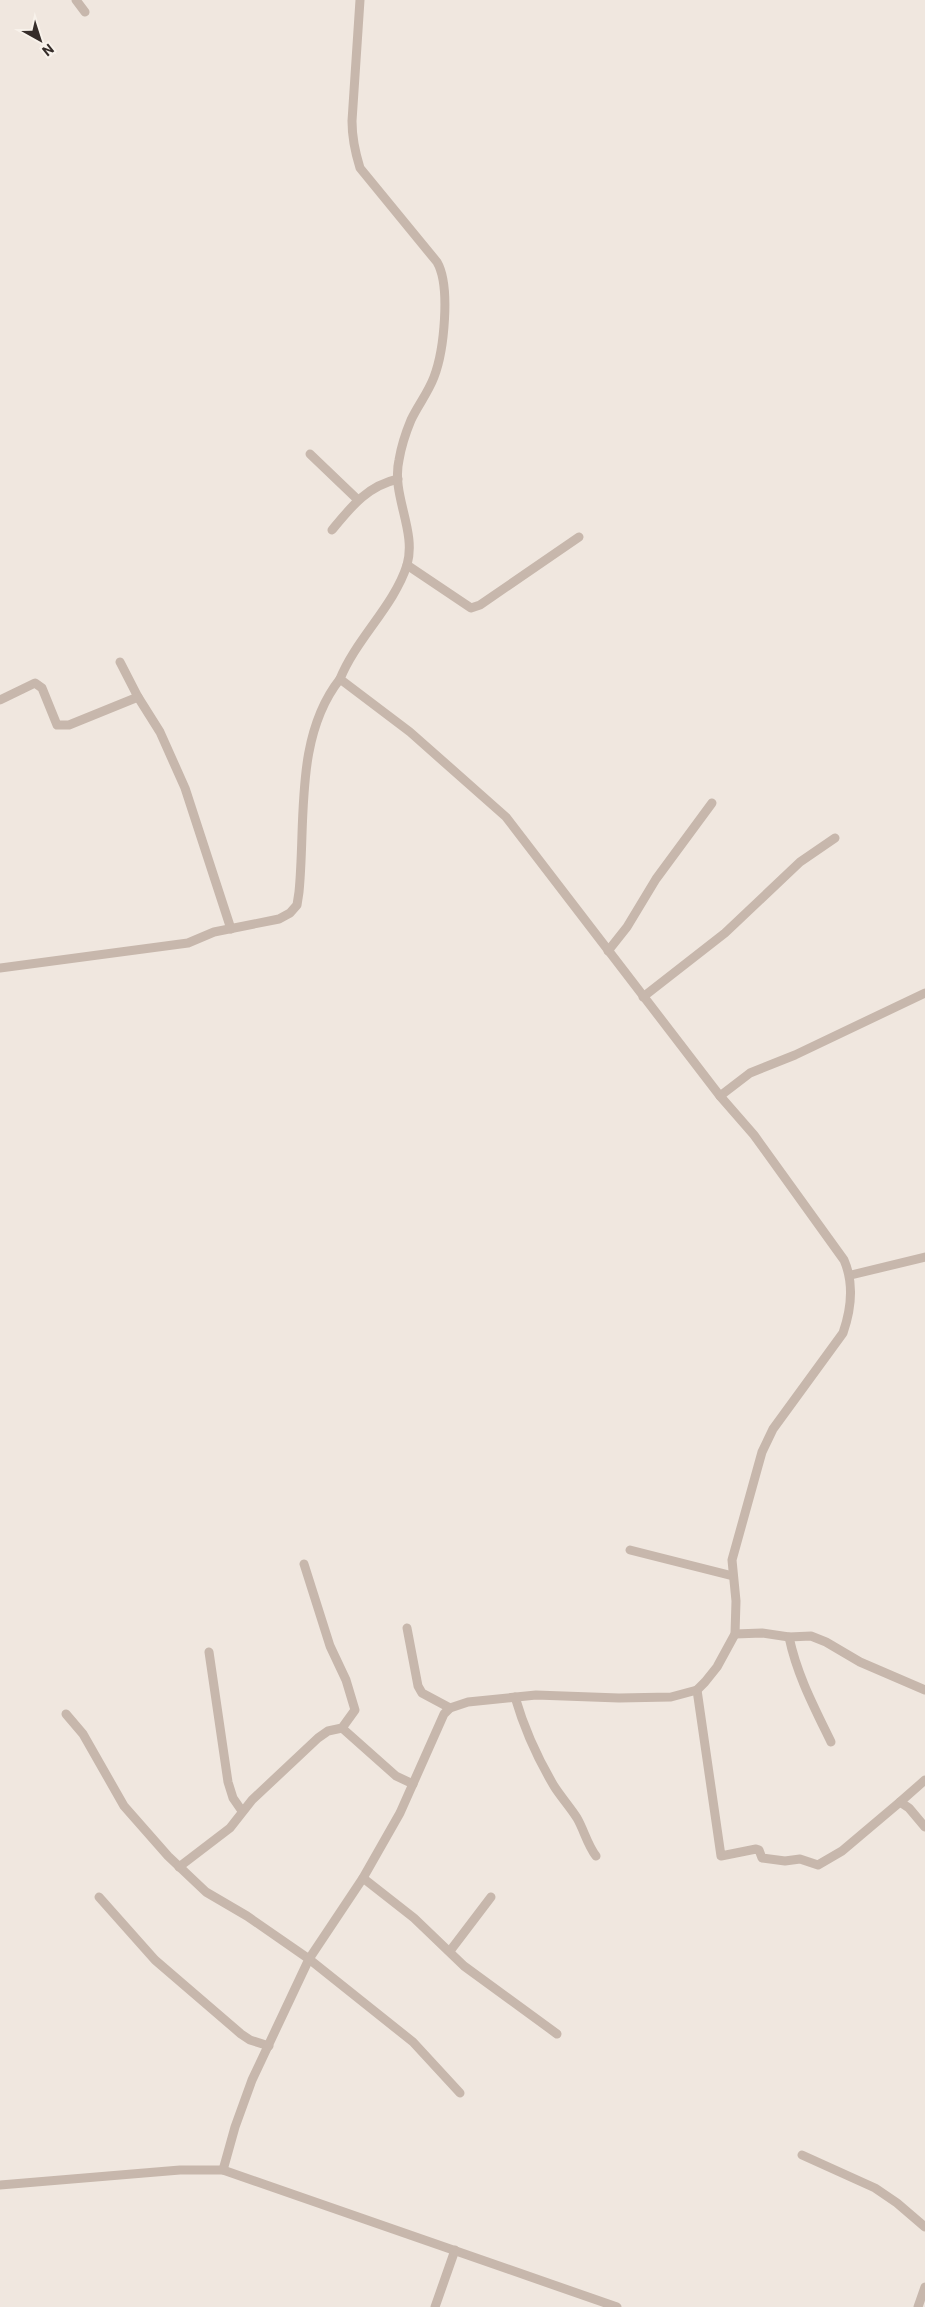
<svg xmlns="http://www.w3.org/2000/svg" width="925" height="2307" viewBox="0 0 925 2307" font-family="Roboto,sans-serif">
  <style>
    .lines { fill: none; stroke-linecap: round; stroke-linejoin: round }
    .minor { stroke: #c7b7ac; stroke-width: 9 }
  </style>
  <rect width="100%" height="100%" fill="#f0e7df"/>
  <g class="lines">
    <!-- minor -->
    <g class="minor">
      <polyline points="76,0 85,12"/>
      <polyline points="310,454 357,499"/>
      <path d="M332,530C351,507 367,486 398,479"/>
      <polyline points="407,565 471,608 480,605 579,537"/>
      <polyline points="120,662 138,697 160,732 185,788 231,929"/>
      <polyline points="0,700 35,683 42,688 57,725 69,725 138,697"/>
      <polyline points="608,951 627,927 656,879 712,803"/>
      <path d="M0,968L188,943L214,932L279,919L290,913L297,905L299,892C306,822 294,737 340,679"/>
      <polyline points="643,997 725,933 800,862 835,838"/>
      <polyline points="720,1096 750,1073 795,1055 925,993"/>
      <polyline points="851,1275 925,1257"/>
      <polyline points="630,1550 733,1576"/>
      <polyline points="407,1628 418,1686 422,1693 450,1708"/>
      <polyline points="735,1634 762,1633 789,1637 811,1636 826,1642 860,1662 925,1690"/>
      <path d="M789,1637C797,1675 814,1707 831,1742"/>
      <polyline points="209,1652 228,1782 233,1798 242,1811"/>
      <polyline points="697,1690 721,1856 756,1849 759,1850 762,1858 785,1861 800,1859 818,1865 842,1851 900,1802"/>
      <path d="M515,1697C524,1728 538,1759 554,1786C561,1797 570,1807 577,1818C584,1830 587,1844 596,1856"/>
      <polyline points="66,1714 83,1734 124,1806 168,1856 206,1892 247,1916 309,1959 413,2042 460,2093"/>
      <polyline points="342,1728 396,1776 413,1784"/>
      <polyline points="925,1780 900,1802 909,1808 925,1827"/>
      <polyline points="179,1867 230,1828 252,1800 318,1738 328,1731 342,1728 355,1710 346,1680 330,1646 304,1564"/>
      <polyline points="363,1878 414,1918 464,1966 557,2034"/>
      <polyline points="99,1897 155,1960 241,2034 250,2040 269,2046"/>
      <polyline points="450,1951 491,1897"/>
      <polyline points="802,2155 875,2188 897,2203 925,2227"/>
      <path d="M223,2170L235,2127L252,2080L309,1959L363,1878L400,1813L444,1714L450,1708L468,1702L536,1695L619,1698L671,1697L697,1690L705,1682L717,1667L735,1634L736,1601L732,1560L762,1452L773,1429L843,1333C851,1310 854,1283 844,1260L754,1135L720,1096L506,817L410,732L340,679C356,639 394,606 407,565C417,531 391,495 399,460C401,448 406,432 411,420C418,405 428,393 434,377C444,351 451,286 437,262L360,168C355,152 352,138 352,121L360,0"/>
      <polyline points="0,2185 180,2170 223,2170 617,2307"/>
      <polyline points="435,2307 455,2250"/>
      <polyline points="918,2307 925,2287"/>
    </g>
  </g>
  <!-- north arrow -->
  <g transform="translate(40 40) rotate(141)" stroke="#f8f2eb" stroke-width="4" paint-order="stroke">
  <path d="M0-4L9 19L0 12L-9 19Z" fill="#362d2a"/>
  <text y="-8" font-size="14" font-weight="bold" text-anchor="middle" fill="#362d2a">N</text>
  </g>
</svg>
